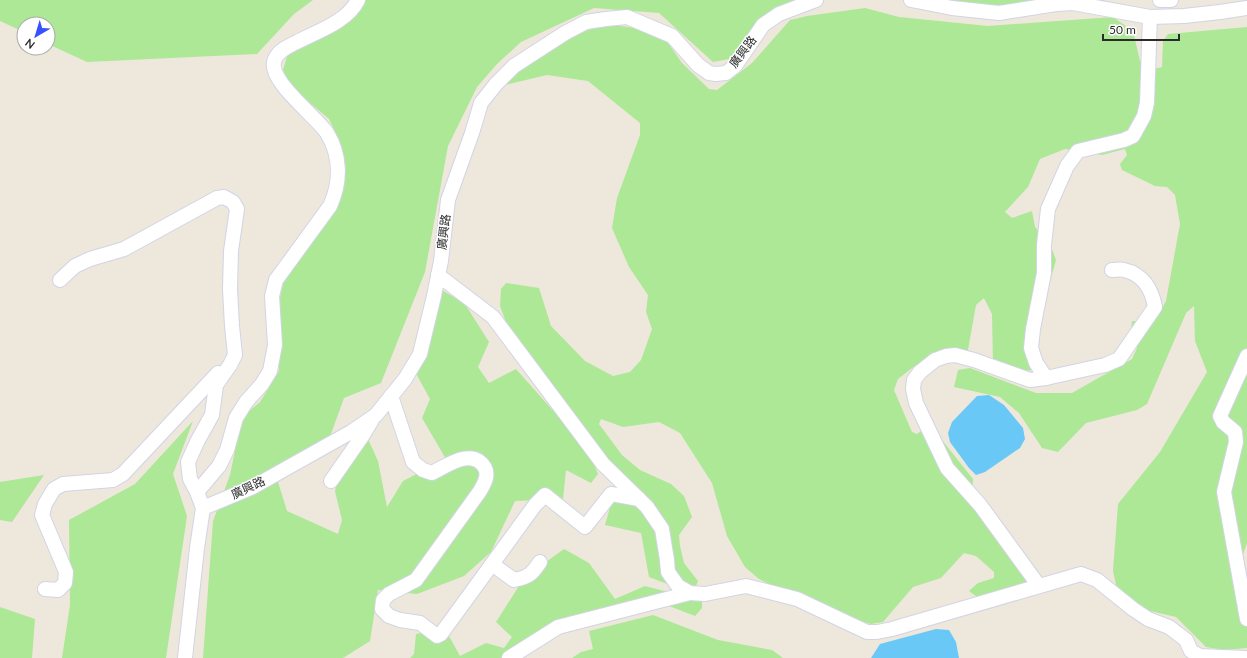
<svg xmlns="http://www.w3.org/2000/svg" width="1247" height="658" viewBox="0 0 1247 658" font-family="Lato,'Noto Sans TC',sans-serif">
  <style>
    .green { fill: #ace896 }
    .water { fill: #69c8f6 }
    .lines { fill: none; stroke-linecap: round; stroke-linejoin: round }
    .minor-casing { stroke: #d2d4e5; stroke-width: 16 }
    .minor { stroke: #fff; stroke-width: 14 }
    .labels { text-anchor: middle; stroke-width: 3; stroke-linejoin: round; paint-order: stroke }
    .street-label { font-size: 12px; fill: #2b2b2b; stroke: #fff }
  </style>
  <rect width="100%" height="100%" fill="#eee7dc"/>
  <!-- green -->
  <g class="green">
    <polygon points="0,0 313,0 294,14 257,54 87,62 48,44 48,24 24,24 24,32 0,21"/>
    <polygon points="360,0 803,0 775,13 740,57 713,62 659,13 594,8 521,42 497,64 477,87 448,146 425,272 381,383 344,398 327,445 274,469 287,511 338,534 342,520 335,491 345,448 363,428 378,461 387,507 403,481 446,459 422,418 430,399 413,368 437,287 465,304 489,342 478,367 489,383 516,369 588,450 598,474 591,483 566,470 563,499 515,501 491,552 464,576 417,594 378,590 370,641 343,658 203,658 213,521 230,475 242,417 260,402 279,371 279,303 286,270 332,208 346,169 341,144 329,119 291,87 283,70 288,53"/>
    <polygon points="935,0 1105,0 1102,2 994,14"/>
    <polygon points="865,8 899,17 988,26 1113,17 1133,31 1140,61 1154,69 1162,67 1163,41 1168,34 1247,27 1247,543 1236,574 1247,578 1247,648 1224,650 1206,647 1176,617 1146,610 1117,589 1113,571 1118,504 1160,452 1207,372 1195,341 1194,306 1186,313 1147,404 1137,410 1086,423 1058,452 1042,448 1019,413 1000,397 954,387 958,370 970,368 1036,393 1072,393 1132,359 1137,348 1130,339 1132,321 1154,322 1166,301 1180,224 1175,195 1167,187 1155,186 1122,170 1120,164 1127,155 1125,149 1102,155 1065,149 1040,159 1028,187 1005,212 1012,218 1032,211 1035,227 1050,244 1056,260 1035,337 1033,370 1015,372 993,363 992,314 984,298 976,305 968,350 916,365 898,379 894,390 912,432 917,434 930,425 973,479 972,501 1033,583 1005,604 988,605 969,591 978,583 994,578 994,572 976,556 964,553 941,578 913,587 883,622 871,624 820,609 759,579 745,567 727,536 712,483 680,433 659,422 623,427 601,419 599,424 622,455 640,470 671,484 684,496 692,517 679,535 680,546 684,563 698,581 696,586 683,590 649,577 641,533 605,525 617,483 506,322 500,306 501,289 506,283 539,288 551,326 585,361 613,376 630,372 641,360 652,329 646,312 648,295 629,267 612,228 617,198 640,135 640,123 588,81 547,75 501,86 512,72 567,38 604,24 660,31 682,63 709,89 717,90 752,63 790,20 807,16"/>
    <polygon points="193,421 173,474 187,516 166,658 62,658 70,605 69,520 135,484"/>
    <polygon points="44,475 12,522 0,520 0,482"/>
    <polygon points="564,549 589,563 615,599 645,586 702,601 702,608 695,616 664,604 580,623 521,658 410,658 414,654 416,634 445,629 460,656 486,643 504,648 512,637 496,622 524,578"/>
    <polygon points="0,607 35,619 32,658 0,658"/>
    <polygon points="653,615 718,640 772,650 783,658 572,658 581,652 593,649 589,631"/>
  </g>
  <!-- water -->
  <g class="water">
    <polygon points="989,395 1004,405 1023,428 1025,439 1020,448 985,472 976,475 969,468 950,442 948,433 952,422 977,396"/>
    <polygon points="936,629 949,630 956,642 959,658 871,658 880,644"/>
  </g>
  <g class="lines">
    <defs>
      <g id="minor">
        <polyline points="911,0 952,8 999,13 1056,4 1073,3 1150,17 1184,16 1220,12 1247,8"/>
        <polyline points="1160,0 1171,0"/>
        <polyline points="438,275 493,317 603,464 647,507 662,529 667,560 668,572 678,586 690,593 705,594 746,586 797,599 867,632 877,632 892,629 1081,574 1097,580 1133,609 1148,619 1169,627 1186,640 1191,651 1200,656 1245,658"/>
        <polyline points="60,280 75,266 90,259 124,249 217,198 224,197 233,202 237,209 231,251 230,289 232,326 235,355 230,365 216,385 212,415 198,440 188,462 190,479 197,492"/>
        <polyline points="1247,356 1220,416 1223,422 1235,432 1236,442 1224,492 1247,619"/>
        <polyline points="1046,378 1036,363 1031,348 1033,329 1044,273 1044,245 1048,209 1067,166 1078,151 1124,140 1133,136 1144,116 1147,103 1150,17"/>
        <path d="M391,396L413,462L423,470L432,473C448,465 473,447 485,468C489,476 484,484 480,491L416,580L389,594L383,600L382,609L389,616L400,620L420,623L437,636L441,634L535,505L545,495L585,527L611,494L639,499"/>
        <polyline points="331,481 363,435 372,420"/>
        <polyline points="203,508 253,487 351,432 376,415 405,379 420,354 434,296 441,261 448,200 472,133 481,103 496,84 514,66 565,33 586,22 606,19 627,17 672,36 698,65 709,73 716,74 726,73 735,66 763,25 779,14 816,0"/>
        <path d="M492,564L514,580C529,577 532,574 540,562"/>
        <path d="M1039,586L980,505L947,468L916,403L913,389L914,380L920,372L935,360L946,356L955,355L974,360L1030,380L1046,378L1105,365L1119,359L1155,307C1152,290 1143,274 1124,270C1121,269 1116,270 1112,270"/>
        <polyline points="45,589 58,590 65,583 66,572 42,515 45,504 54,489 63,484 113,480 123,474 218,373"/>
        <path d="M185,658L197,548L203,508L197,492L219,466L227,450L236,418L246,402L262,384L270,371L275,345L272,296L276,280L330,206C341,182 341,156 327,133C316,116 265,79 275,59C279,50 289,46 297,42C318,31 347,22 358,0"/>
        <polyline points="509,658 558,627 690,593"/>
      </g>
    </defs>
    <!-- minor casing -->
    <use href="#minor" class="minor-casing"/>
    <!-- minor -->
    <use href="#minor" class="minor"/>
  </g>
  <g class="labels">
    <!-- street labels -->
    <g class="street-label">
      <text transform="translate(743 52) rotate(-53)" y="4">廣興路</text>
      <text transform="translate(444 232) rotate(-83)" y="4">廣興路</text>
      <text transform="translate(248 488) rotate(-25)" y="4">廣興路</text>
    </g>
  </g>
  <!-- north arrow -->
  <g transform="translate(36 36) rotate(218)"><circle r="19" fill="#ffffff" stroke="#aaaaaa"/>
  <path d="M0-3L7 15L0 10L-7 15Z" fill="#3851ff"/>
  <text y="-6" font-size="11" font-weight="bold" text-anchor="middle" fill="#2b2b2b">N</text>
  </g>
  <!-- scale -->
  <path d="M1103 34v6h76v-6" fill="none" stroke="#2b2b2b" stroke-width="2"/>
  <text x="1109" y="34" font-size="12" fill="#2b2b2b" stroke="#ffffff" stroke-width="3" paint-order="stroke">50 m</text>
</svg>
